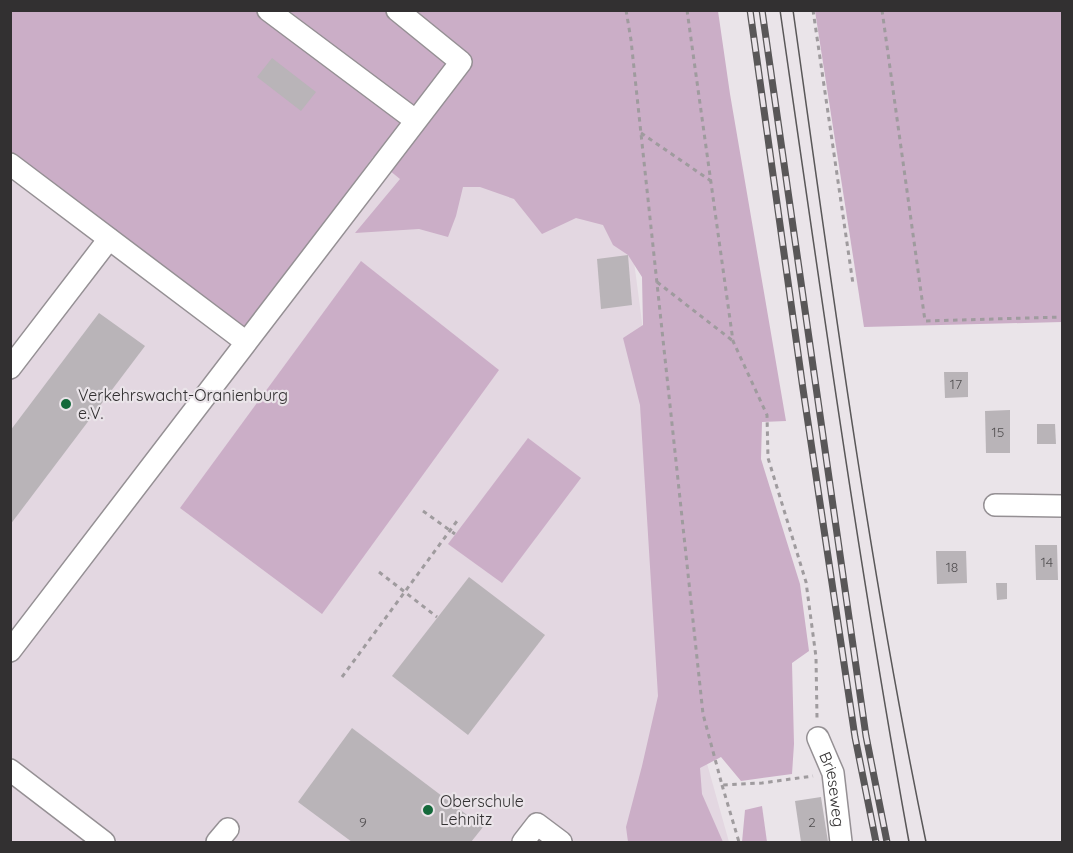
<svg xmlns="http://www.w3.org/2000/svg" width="1073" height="853" viewBox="0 0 1073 853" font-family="Quicksand,sans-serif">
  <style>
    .built { fill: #e3d7e1 }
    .green { fill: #cbaec7 }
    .building { fill: #b9b4b8 }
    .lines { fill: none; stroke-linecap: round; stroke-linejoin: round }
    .minor-casing { stroke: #959094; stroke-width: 24 }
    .path { stroke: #9f9b9e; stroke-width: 3; stroke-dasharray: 4.5 4.5; stroke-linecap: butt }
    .minor { stroke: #fff; stroke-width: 21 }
    .tram { stroke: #595758; stroke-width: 1.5 }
    .rail-casing { stroke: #595758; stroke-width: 7 }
    .rail { stroke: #eae4e9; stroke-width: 4.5; stroke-dasharray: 14; stroke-linecap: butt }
    .poi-dot { fill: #14693b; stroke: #eae4e9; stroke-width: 2 }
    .labels { text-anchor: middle; stroke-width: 4.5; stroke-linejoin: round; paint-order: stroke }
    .number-label { font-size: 14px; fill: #545153 }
    .poi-label { font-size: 16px; fill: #323031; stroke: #eae4e9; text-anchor: start }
    .street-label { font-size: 16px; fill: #323031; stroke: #eae4e9 }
  </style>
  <rect width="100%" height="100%" fill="#eae4e9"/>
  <!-- built -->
  <polygon class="built" points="10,11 601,11 694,717 729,842 11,842"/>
  <!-- green -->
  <g class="green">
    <polygon points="10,11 718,11 730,94 786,421 762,422 761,459 800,584 809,651 792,663 794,744 792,774 741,781 721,757 700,768 702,794 723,842 628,842 626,827 642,766 658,696 640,405 623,338 643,325 642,277 628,255 613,245 603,225 576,218 542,234 514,199 480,187 463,187 456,216 448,237 419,229 355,233 400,179 373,157 243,336 11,156"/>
    <polygon points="815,11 1062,11 1062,322 864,327"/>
    <polygon points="361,261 499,370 322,614 180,508"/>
    <polygon points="528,438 581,478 502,583 448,544"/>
    <polygon points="762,806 767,842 742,842 745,810"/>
  </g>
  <!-- building -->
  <g class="building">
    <polygon points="272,58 316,92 301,111 257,77"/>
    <polygon points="628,255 632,305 601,309 597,259"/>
    <polygon points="99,313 145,346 10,525 10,431"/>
    <polygon points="944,372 968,372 968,397 945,398"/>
    <polygon points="1010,410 1010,453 986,453 985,411"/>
    <polygon points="1037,424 1055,424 1056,444 1037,444"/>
    <polygon points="1035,545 1057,545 1058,580 1036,580"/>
    <polygon points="936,551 966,551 967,583 937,584"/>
    <polygon points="469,577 545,635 468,735 392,676"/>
    <polygon points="996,583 1007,583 1007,599 997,600"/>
    <polygon points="352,728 483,827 471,842 352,842 298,802"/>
    <polygon points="821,797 828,842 801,842 795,801"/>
  </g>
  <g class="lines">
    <defs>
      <g id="minor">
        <polyline points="268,10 415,120"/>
        <polyline points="10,164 246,342"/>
        <polyline points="10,368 109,239"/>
        <polyline points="995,505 1062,506"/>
        <polyline points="10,651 461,62 397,10"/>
        <path id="s1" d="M818,738L833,773L841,842"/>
        <polyline points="10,770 104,842"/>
        <polyline points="217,842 228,829"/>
        <polyline points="523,842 537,824 561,842"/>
      </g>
    </defs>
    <!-- minor casing -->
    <use href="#minor" class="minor-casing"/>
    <!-- path -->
    <g class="path">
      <polyline points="626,10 631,40 703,714 722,785 762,783 813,776"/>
      <polyline points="687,10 733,341 767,415 768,458 806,582 816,657 817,718"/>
      <polyline points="813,10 853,284"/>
      <polyline points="882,10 925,321 1062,317"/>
      <polyline points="641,133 711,181"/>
      <polyline points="657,282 733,341"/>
      <polyline points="423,511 455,534"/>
      <polyline points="379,572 437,617"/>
      <polyline points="342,677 457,521"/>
      <polyline points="722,785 739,842"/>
    </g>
    <!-- minor -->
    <use href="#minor" class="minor"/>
    <!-- tram -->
    <g class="tram">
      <path d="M780,10C820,288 859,566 909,842"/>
      <path d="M793,10C832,289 869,567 926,842"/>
    </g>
    <defs>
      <g id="rail">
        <polyline points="750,10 803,389 855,737 876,842"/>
        <polyline points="762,10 866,736 887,842"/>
      </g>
    </defs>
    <!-- rail casing -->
    <use href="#rail" class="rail-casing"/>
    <!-- rail -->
    <use href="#rail" class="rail"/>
  </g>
  <!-- markers -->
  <g class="poi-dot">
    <circle cx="66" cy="404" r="6"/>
    <circle cx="428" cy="810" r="6"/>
  </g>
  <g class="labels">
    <!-- number labels -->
    <g class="number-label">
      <text x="956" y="389">17</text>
      <text x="998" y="437">15</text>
      <text x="1047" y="567">14</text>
      <text x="952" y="572">18</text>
      <text x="363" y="827">9</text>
      <text x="812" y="827">2</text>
    </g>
    <!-- poi labels -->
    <g class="poi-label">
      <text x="78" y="401">Verkehrswacht-Oranienburg<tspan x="78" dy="18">e.V.</tspan></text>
      <text x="440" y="807">Oberschule<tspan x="440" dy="18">Lehnitz</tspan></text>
    </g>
    <!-- street labels -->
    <g class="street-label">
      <text dy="6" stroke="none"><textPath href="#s1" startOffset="54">Brieseweg</textPath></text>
    </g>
  </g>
  <!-- border -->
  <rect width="1073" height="853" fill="none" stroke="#323031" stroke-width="24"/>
</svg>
